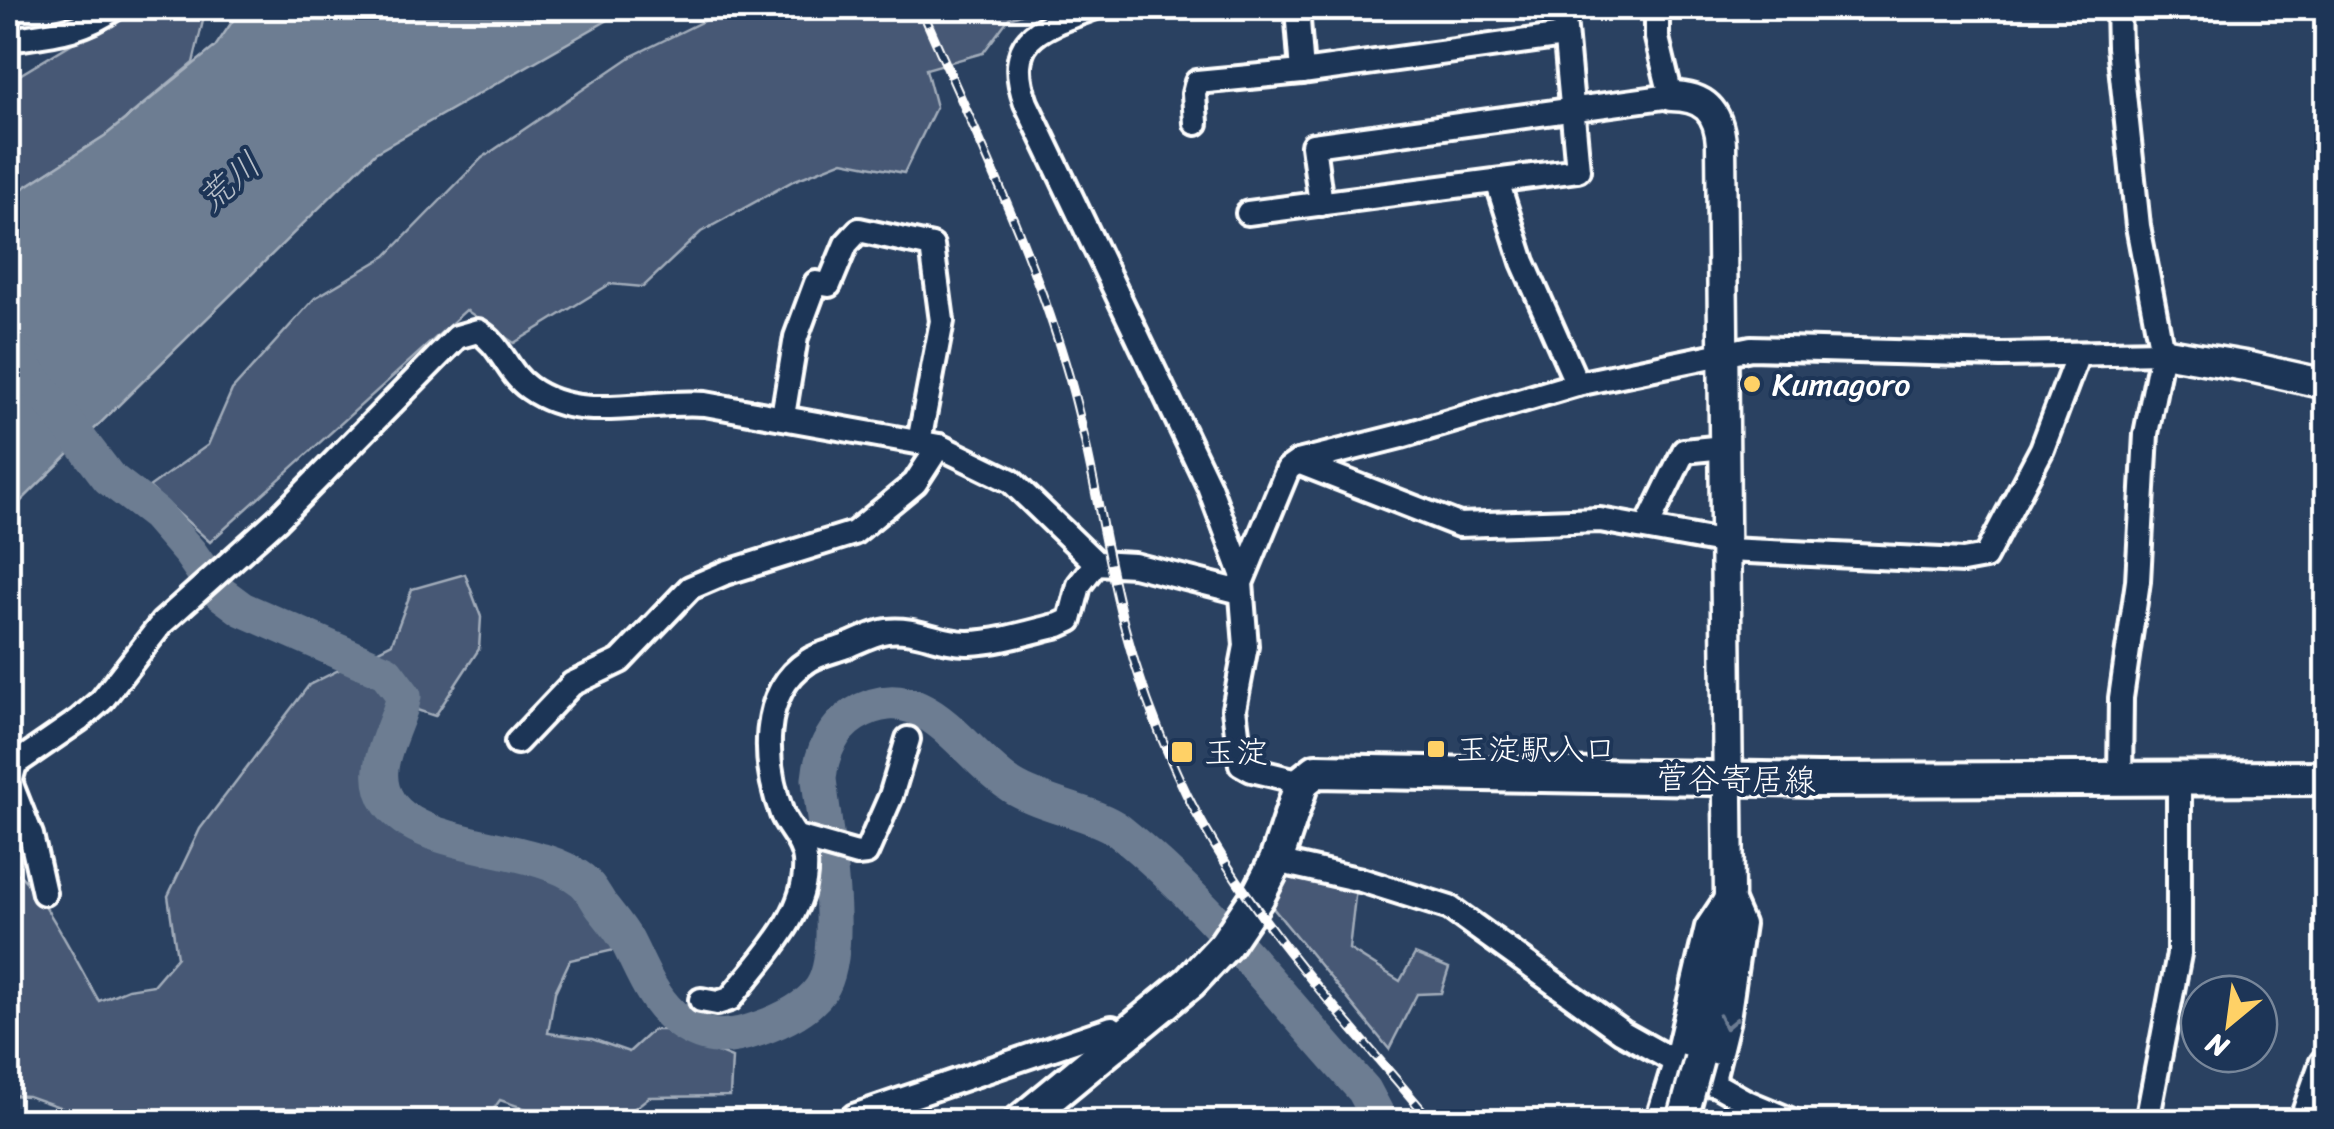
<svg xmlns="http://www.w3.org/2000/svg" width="2334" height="1129" viewBox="0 0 2334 1129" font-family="Sriracha,'Klee One',sans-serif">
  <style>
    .green { fill: #465975; stroke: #a2acba; stroke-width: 2.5 }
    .water { fill: #6d7d92; stroke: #a7b1be; stroke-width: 2.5 }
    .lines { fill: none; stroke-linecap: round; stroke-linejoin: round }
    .river { stroke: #6d7d92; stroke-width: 35 }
    .minor-casing { stroke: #fff; stroke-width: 30 }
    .tertiary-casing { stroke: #fff; stroke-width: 35 }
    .secondary-casing { stroke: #fff; stroke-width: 40 }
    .minor { stroke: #1d3557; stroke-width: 22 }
    .tertiary { stroke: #1d3557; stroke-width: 28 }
    .secondary { stroke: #1d3557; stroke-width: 32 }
    .rail-casing { stroke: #fff; stroke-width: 10 }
    .rail { stroke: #1d3557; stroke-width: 6; stroke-dasharray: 19; stroke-linecap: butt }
    .tertiary-bridge-casing { stroke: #fff; stroke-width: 35; stroke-linecap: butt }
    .tertiary-bridge { stroke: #1d3557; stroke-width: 28 }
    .oneway { stroke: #6c7c92 }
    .poi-dot { fill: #ffd166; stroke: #1d3557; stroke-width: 4 }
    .labels { text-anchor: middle; stroke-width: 8; stroke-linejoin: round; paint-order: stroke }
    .poi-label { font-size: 32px; fill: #fff; stroke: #1d3557; text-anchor: start }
    .street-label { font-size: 32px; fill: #fff; stroke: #1d3557 }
    .water-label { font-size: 35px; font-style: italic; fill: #b6bec8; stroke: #1d3557 }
  </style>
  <rect width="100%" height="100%" fill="#2a4161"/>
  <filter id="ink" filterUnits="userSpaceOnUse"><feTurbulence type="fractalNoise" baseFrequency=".01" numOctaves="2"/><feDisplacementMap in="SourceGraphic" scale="20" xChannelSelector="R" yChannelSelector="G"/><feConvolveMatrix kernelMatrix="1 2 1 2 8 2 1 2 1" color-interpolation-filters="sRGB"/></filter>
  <g filter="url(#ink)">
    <!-- green -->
    <g class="green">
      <polygon points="123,8 206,8 193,63 106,135 8,198 8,82 109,21"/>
      <polygon points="730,8 1039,8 1009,18 983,53 926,69 936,107 904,173 843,161 793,181 701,232 643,287 610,284 514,343 466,310 210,542 149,487 208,445 232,390 315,298 386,256 482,158 632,56"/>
      <path d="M465,574L481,617L479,649L435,716L408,707C400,717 388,727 382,738C370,761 368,795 389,813C400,823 410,827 418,840C459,850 556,864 584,889C601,905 611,928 623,948L570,960L555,992L548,1033L592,1039L629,1052L653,1030H664L732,1058L730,1096L649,1097L617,1122L561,1121L500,1100L485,1121L241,1119L237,1122H102L28,1096L8,1095V863L10,869C37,878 82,973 99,1001L128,989L153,985L177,957L168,896L200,829L309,685L392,643L412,589Z"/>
      <polygon points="1283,871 1356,888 1349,949 1400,981 1415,954 1449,968 1441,993 1417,994 1389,1049 1268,902"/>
    </g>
    <!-- water -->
    <polygon class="water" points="254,8 629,8 375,153 8,514 8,198 106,135 215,47 234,19"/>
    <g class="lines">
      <!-- river -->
      <path class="river" d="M8,389L21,363L109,478L156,514L190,553L215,589L242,609L386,672L404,696C397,730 366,769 389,803C421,851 536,843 582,880C590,886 595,896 600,904C609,916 620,928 627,941C642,970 652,1001 680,1022C707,1041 730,1039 758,1029C781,1021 807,1009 821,989C847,951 824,825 819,779C821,754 832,729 854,715C923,672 962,754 1012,786C1042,805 1096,813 1118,830C1212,905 1283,1002 1364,1090L1381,1122"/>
      <defs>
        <g id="minor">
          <path d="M1093,8C1039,28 1003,38 1026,103L1209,486L1242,574"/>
          <polyline points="1297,8 1302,72"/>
          <polyline points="2118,8 2119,47 2138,226 2162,352 2146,434 2138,581 2121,698 2120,780"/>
          <path d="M8,40C48,34 81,33 115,8"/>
          <polyline points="1196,123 1194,94 1197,82 1302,72 1564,36"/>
          <polyline points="1497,181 1523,262 1577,384"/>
          <polyline points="1321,204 1313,145 1671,96 1657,38 1657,8"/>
          <polyline points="1248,213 1578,170 1563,8"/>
          <polyline points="783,416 796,337 816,283 829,285 846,244 859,230 932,246 942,321 919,442"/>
          <polyline points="1298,462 1459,525 1600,520 1727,543"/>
          <polyline points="1647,527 1684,451 1724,447"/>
          <polyline points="1727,550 1963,561 1985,557 2042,449 2078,354"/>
          <polyline points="517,742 572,684 620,661 690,588 725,573 854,533 915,483 939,446"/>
          <polyline points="1302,782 1252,770 1241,764 1234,709 1246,646 1241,583 1288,469 1298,462 1401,436 1577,384 1751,348 2001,355 2162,352"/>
          <polyline points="797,837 857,854 866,853 891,796 908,739"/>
          <polyline points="1276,861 1361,880 1450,908 1622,1032 1747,1102 1795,1122"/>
          <path d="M44,893L31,835L10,782L15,764L79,720L102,700L162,623L278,519L457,337L478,331C502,345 506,372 529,388C581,425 647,399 705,404L939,446L1011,481L1096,563L1134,565L1241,592"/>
          <path d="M701,1000L717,1003L730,999C760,960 809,914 805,861C804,843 789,830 782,814C764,765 758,693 808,661C818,654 833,651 844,647C857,642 873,633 887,631C915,627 941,644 969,643C999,642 1030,632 1059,625L1070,620L1079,585L1096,563"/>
          <polyline points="1712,1084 1728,1019 1742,924 1729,894"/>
          <polyline points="848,1122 854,1116 1112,1028 1118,1040"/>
          <polyline points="1657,1122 1675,1063 1707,927 1729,894"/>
          <polyline points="2147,1122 2179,954 2179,781"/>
        </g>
        <g id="tertiary">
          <path d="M1671,96C1704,96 1719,111 1721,144L1729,894L1723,946L1699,1059"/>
          <polyline points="2162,352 2250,367 2326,384"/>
        </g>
        <g id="secondary">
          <polyline points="1020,1122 1190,982 1225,945 1258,896 1276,861 1302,782 1316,771 1818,780 2326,778"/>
          <polyline points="2306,1122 2326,1065"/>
        </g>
      </defs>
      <!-- minor casing -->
      <use href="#minor" class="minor-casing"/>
      <!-- tertiary casing -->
      <use href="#tertiary" class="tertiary-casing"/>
      <!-- secondary casing -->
      <use href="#secondary" class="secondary-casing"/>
      <!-- minor -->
      <use href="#minor" class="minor"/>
      <!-- tertiary -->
      <use href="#tertiary" class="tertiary"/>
      <!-- secondary -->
      <use href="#secondary" class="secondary"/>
      <defs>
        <path id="rail" d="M921,8C974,130 1034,252 1070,380C1093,461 1103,544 1124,625C1139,683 1161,741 1187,795C1248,917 1345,1018 1432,1122"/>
      </defs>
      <!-- rail casing -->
      <use href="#rail" class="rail-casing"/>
      <!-- rail -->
      <use href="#rail" class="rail"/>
      <defs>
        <polyline id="tertiary-bridge" points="1682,1122 1699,1059"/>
      </defs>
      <!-- tertiary-bridge casing -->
      <use href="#tertiary-bridge" class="tertiary-bridge-casing"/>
      <!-- tertiary-bridge -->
      <use href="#tertiary-bridge" class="tertiary-bridge"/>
    </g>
    <!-- one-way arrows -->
    <defs><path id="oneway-chevron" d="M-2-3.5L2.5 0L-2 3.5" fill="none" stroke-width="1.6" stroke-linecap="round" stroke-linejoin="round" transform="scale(2.5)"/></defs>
    <use class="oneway" href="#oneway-chevron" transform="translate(1727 1022) rotate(102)"/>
  </g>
  <!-- markers -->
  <g class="poi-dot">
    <circle cx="1752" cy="384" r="10"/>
    <rect x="1426" y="739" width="20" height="20" rx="5"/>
    <rect x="1170" y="740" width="24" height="24" rx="5"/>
  </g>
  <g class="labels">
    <!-- poi labels -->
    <g class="poi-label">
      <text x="1772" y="395">Kumagoro</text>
      <text x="1456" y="760">玉淀駅入口</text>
      <text x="1204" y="763">玉淀</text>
    </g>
    <!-- street labels -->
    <g class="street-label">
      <text transform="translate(1736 779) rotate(1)" y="11">菅谷寄居線</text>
    </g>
    <!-- water labels -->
    <g class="water-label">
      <text transform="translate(229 182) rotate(-41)" y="12">荒川</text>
    </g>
  </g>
  <!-- margin -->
  <rect width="2334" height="1129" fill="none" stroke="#1d3557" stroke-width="40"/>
  <rect x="20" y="20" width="2294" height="1089" fill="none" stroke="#fff" stroke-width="4" filter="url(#ink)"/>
  <!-- north arrow -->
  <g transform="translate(2229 1024) rotate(209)"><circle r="48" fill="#1d3557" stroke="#77869a" stroke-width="2.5"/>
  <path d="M0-8L18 38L0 25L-18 38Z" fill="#ffd166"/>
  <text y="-15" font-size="28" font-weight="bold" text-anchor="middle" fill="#ffffff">N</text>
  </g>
</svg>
